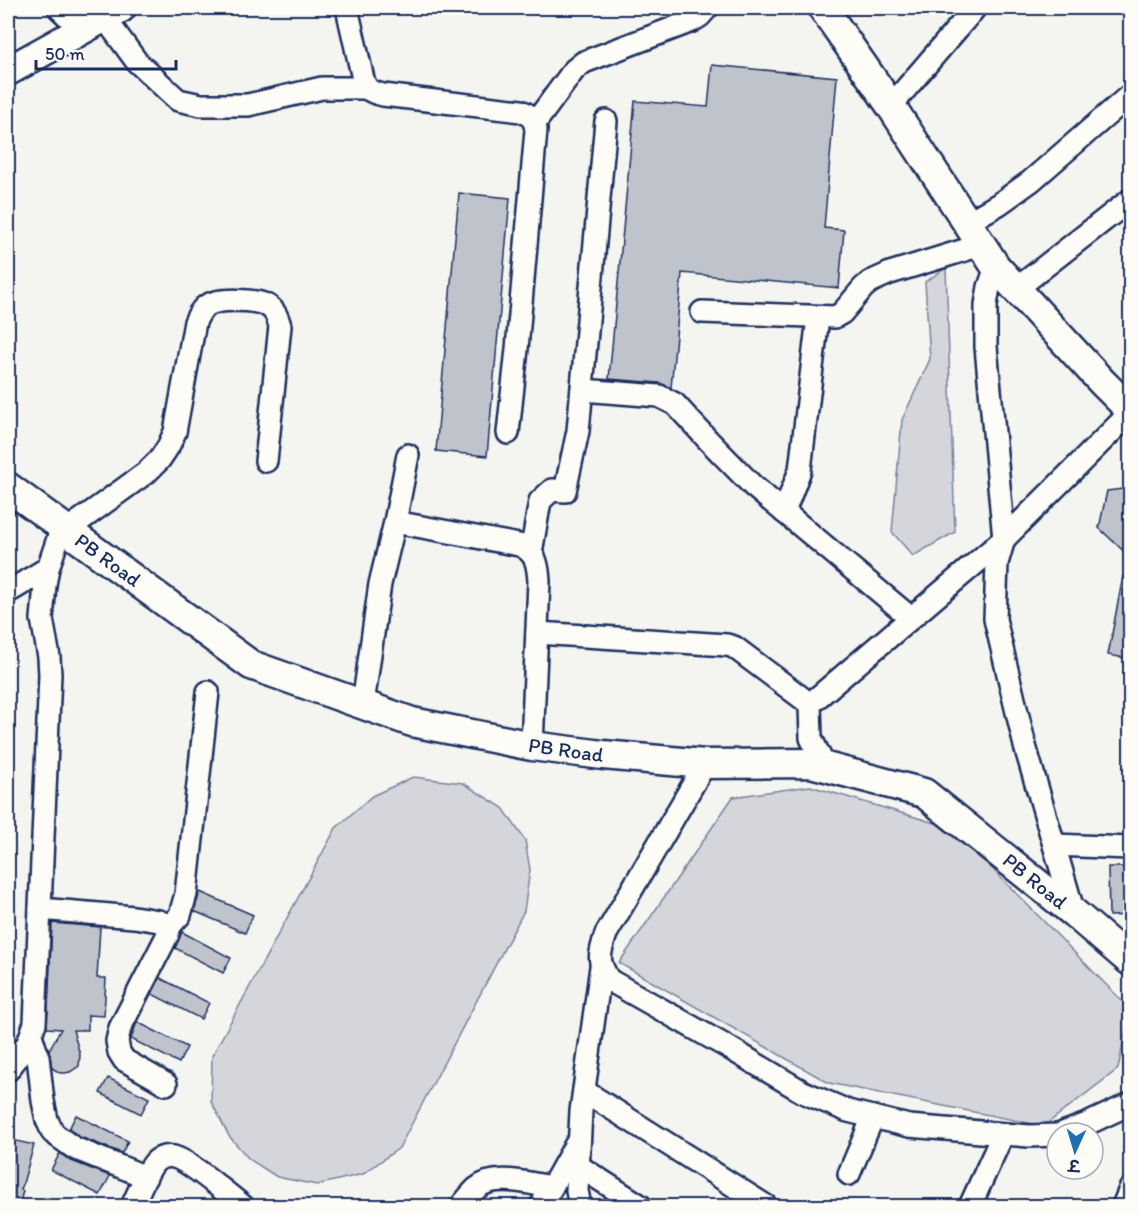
<svg xmlns="http://www.w3.org/2000/svg" width="1138" height="1214" viewBox="0 0 1138 1214" font-family="Itim,'Playpen Sans Deva',sans-serif">
  <style>
    .green { fill: #d4d6db; stroke: #78829c; stroke-width: 1.5 }
    .building { fill: #bfc3cc; stroke: #1b2f5e; stroke-width: 1.5 }
    .lines { fill: none; stroke-linecap: round; stroke-linejoin: round }
    .street-casing { stroke: #1b2f5e; stroke-width: 26 }
    .secondary-casing { stroke: #1b2f5e; stroke-width: 33 }
    .street { stroke: #fdfcf7; stroke-width: 21 }
    .secondary { stroke: #fdfcf7; stroke-width: 28 }
    .labels { text-anchor: middle; stroke-width: 6; stroke-linejoin: round; paint-order: stroke }
    .street-label { font-size: 21px; fill: #1b2f5e; stroke: #fdfcf7 }
  </style>
  <rect width="100%" height="100%" fill="#f4f4f1"/>
  <filter id="ink" filterUnits="userSpaceOnUse"><feTurbulence type="fractalNoise" baseFrequency=".0167" numOctaves="2"/><feDisplacementMap in="SourceGraphic" scale="12" xChannelSelector="R" yChannelSelector="G"/><feConvolveMatrix kernelMatrix="1 2 1 2 8 2 1 2 1" color-interpolation-filters="sRGB"/></filter>
  <g filter="url(#ink)">
    <!-- green -->
    <g class="green">
      <polygon points="946,268 955,532 913,556 892,532 902,420 930,359 925,282"/>
      <polygon points="413,777 463,783 503,808 525,840 530,870 524,911 399,1148 363,1174 317,1185 277,1177 249,1159 229,1136 211,1101 212,1056 336,828 372,796"/>
      <polygon points="810,786 952,828 1130,1009 1118,1069 1044,1126 829,1083 619,963 733,797"/>
    </g>
    <!-- building -->
    <g class="building">
      <polygon points="712,65 837,77 824,228 844,230 839,288 682,273 671,388 660,383 609,379 635,101 708,107"/>
      <polygon points="459,193 510,198 487,456 436,451"/>
      <polygon points="1131,488 1131,558 1099,528 1107,491"/>
      <polygon points="1123,576 1131,576 1131,659 1108,655"/>
      <polygon points="1108,867 1131,867 1131,915 1109,916"/>
      <polygon points="200,892 253,915 245,933 194,911"/>
      <polygon points="52,923 100,927 97,978 106,978 104,1016 88,1015 88,1030 73,1030 80,1055 79,1066 70,1072 65,1073 60,1073 52,1068 49,1050 61,1029 47,1028"/>
      <polygon points="182,932 231,958 223,973 175,948"/>
      <polygon points="160,978 209,1003 201,1019 152,994"/>
      <polygon points="137,1022 187,1047 179,1063 131,1039"/>
      <polygon points="108,1078 149,1098 141,1114 100,1093"/>
      <polygon points="76,1115 128,1141 122,1153 80,1137 69,1129"/>
      <polygon points="8,1139 34,1145 21,1190 23,1191 19,1206 8,1206"/>
      <polygon points="60,1153 69,1160 110,1176 100,1195 51,1170"/>
    </g>
    <g class="lines">
      <defs>
        <g id="street">
          <polyline points="59,8 82,30"/>
          <path d="M347,8L363,79C367,91 371,92 383,95L521,111C531,115 535,120 536,130L517,349L508,433"/>
          <polyline points="104,17 137,62 178,100 201,105 248,105 322,88 366,88"/>
          <polyline points="891,106 975,8"/>
          <polyline points="535,123 574,70 584,62 692,21 700,16 707,8"/>
          <polyline points="966,223 999,204 1031,181 1130,95"/>
          <polyline points="996,267 989,287 986,305 986,347 1004,539 997,563 995,619 1025,746 1074,913"/>
          <polyline points="1016,289 1130,200"/>
          <polyline points="702,312 835,317 842,313 863,288 870,282 890,273 981,245"/>
          <polyline points="582,390 659,396 675,404 709,441 753,486 911,618"/>
          <polyline points="784,512 800,470 818,317"/>
          <path d="M395,522L519,545C536,551 538,565 539,581L532,746"/>
          <path d="M67,530L147,472L160,459L168,447L175,432L195,322C198,316 200,310 206,306C218,298 255,299 268,306C275,310 278,318 280,326L266,461"/>
          <polyline points="531,553 540,501 552,490 565,491 578,431 606,121"/>
          <polyline points="8,592 48,568"/>
          <polyline points="537,633 727,645 734,647 810,704"/>
          <polyline points="363,704 380,584 395,522 408,455"/>
          <path d="M705,764L606,934C599,955 597,961 609,980L731,1049L803,1092L848,1111L909,1126L1029,1136L1057,1135"/>
          <polyline points="825,767 811,738 810,704 1004,539 1130,413"/>
          <polyline points="1054,845 1130,848"/>
          <polyline points="40,909 134,917 159,921 170,926 168,934 120,1028 117,1041 119,1052 124,1060 166,1084"/>
          <polyline points="170,926 180,915 186,894 208,692"/>
          <polyline points="31,1035 38,1057 43,1101 47,1120 53,1133 74,1148 146,1177"/>
          <polyline points="8,1070 28,1043 35,1023 50,675 49,657 42,619 45,585 48,568 62,527"/>
          <polyline points="584,1091 766,1206"/>
          <polyline points="1063,1133 1087,1124 1130,1104"/>
          <polyline points="577,1165 641,1206"/>
          <polyline points="849,1174 873,1117"/>
          <path d="M132,1206C137,1196 148,1168 156,1161C161,1157 168,1156 174,1157C190,1161 228,1195 243,1206"/>
          <path d="M461,1206C466,1201 471,1193 477,1188C495,1173 530,1184 552,1187"/>
          <polyline points="541,1206 576,1144"/>
          <polyline points="580,1206 577,1191 581,1111 601,967"/>
          <polyline points="970,1206 1003,1134"/>
          <polyline points="1123,1206 1130,1189"/>
        </g>
        <g id="secondary">
          <polyline points="823,8 891,106 996,267 1102,382 1130,410"/>
          <polyline points="8,71 121,8"/>
          <polyline points="8,487 251,665 412,722 532,746 603,755 705,764 811,763 924,793 1074,913 1130,961"/>
        </g>
      </defs>
      <!-- street casing -->
      <use href="#street" class="street-casing"/>
      <!-- secondary casing -->
      <use href="#secondary" class="secondary-casing"/>
      <!-- street -->
      <use href="#street" class="street"/>
      <!-- secondary -->
      <use href="#secondary" class="secondary"/>
    </g>
  </g>
  <g class="labels">
    <!-- street labels -->
    <g class="street-label">
      <text transform="translate(108 560) rotate(36)" y="7">PB Road</text>
      <text transform="translate(566 750) rotate(8)" y="7">PB Road</text>
      <text transform="translate(1035 881) rotate(39)" y="7">PB Road</text>
    </g>
  </g>
  <!-- margin -->
  <rect width="1138" height="1214" fill="none" stroke="#fdfcf7" stroke-width="30"/>
  <rect x="15" y="15" width="1108" height="1184" fill="none" stroke="#1b2f5e" stroke-width="2" filter="url(#ink)"/>
  <!-- north arrow -->
  <g transform="translate(1075 1151) rotate(184)"><circle r="28" fill="#fdfcf7" stroke="#a3aaba" stroke-width="1.5"/>
  <path d="M0-4.5L10 22L0 15L-10 22Z" fill="#1f6fb2"/>
  <text y="-9" font-size="16" font-weight="bold" text-anchor="middle" fill="#1b2f5e">उ</text>
  </g>
  <!-- scale -->
  <path d="M36 60v9h140v-9" fill="none" stroke="#1b2f5e" stroke-width="3"/>
  <text x="45" y="60" font-size="18" fill="#1b2f5e" stroke="#fdfcf7" stroke-width="4.5" paint-order="stroke">50 m</text>
</svg>
